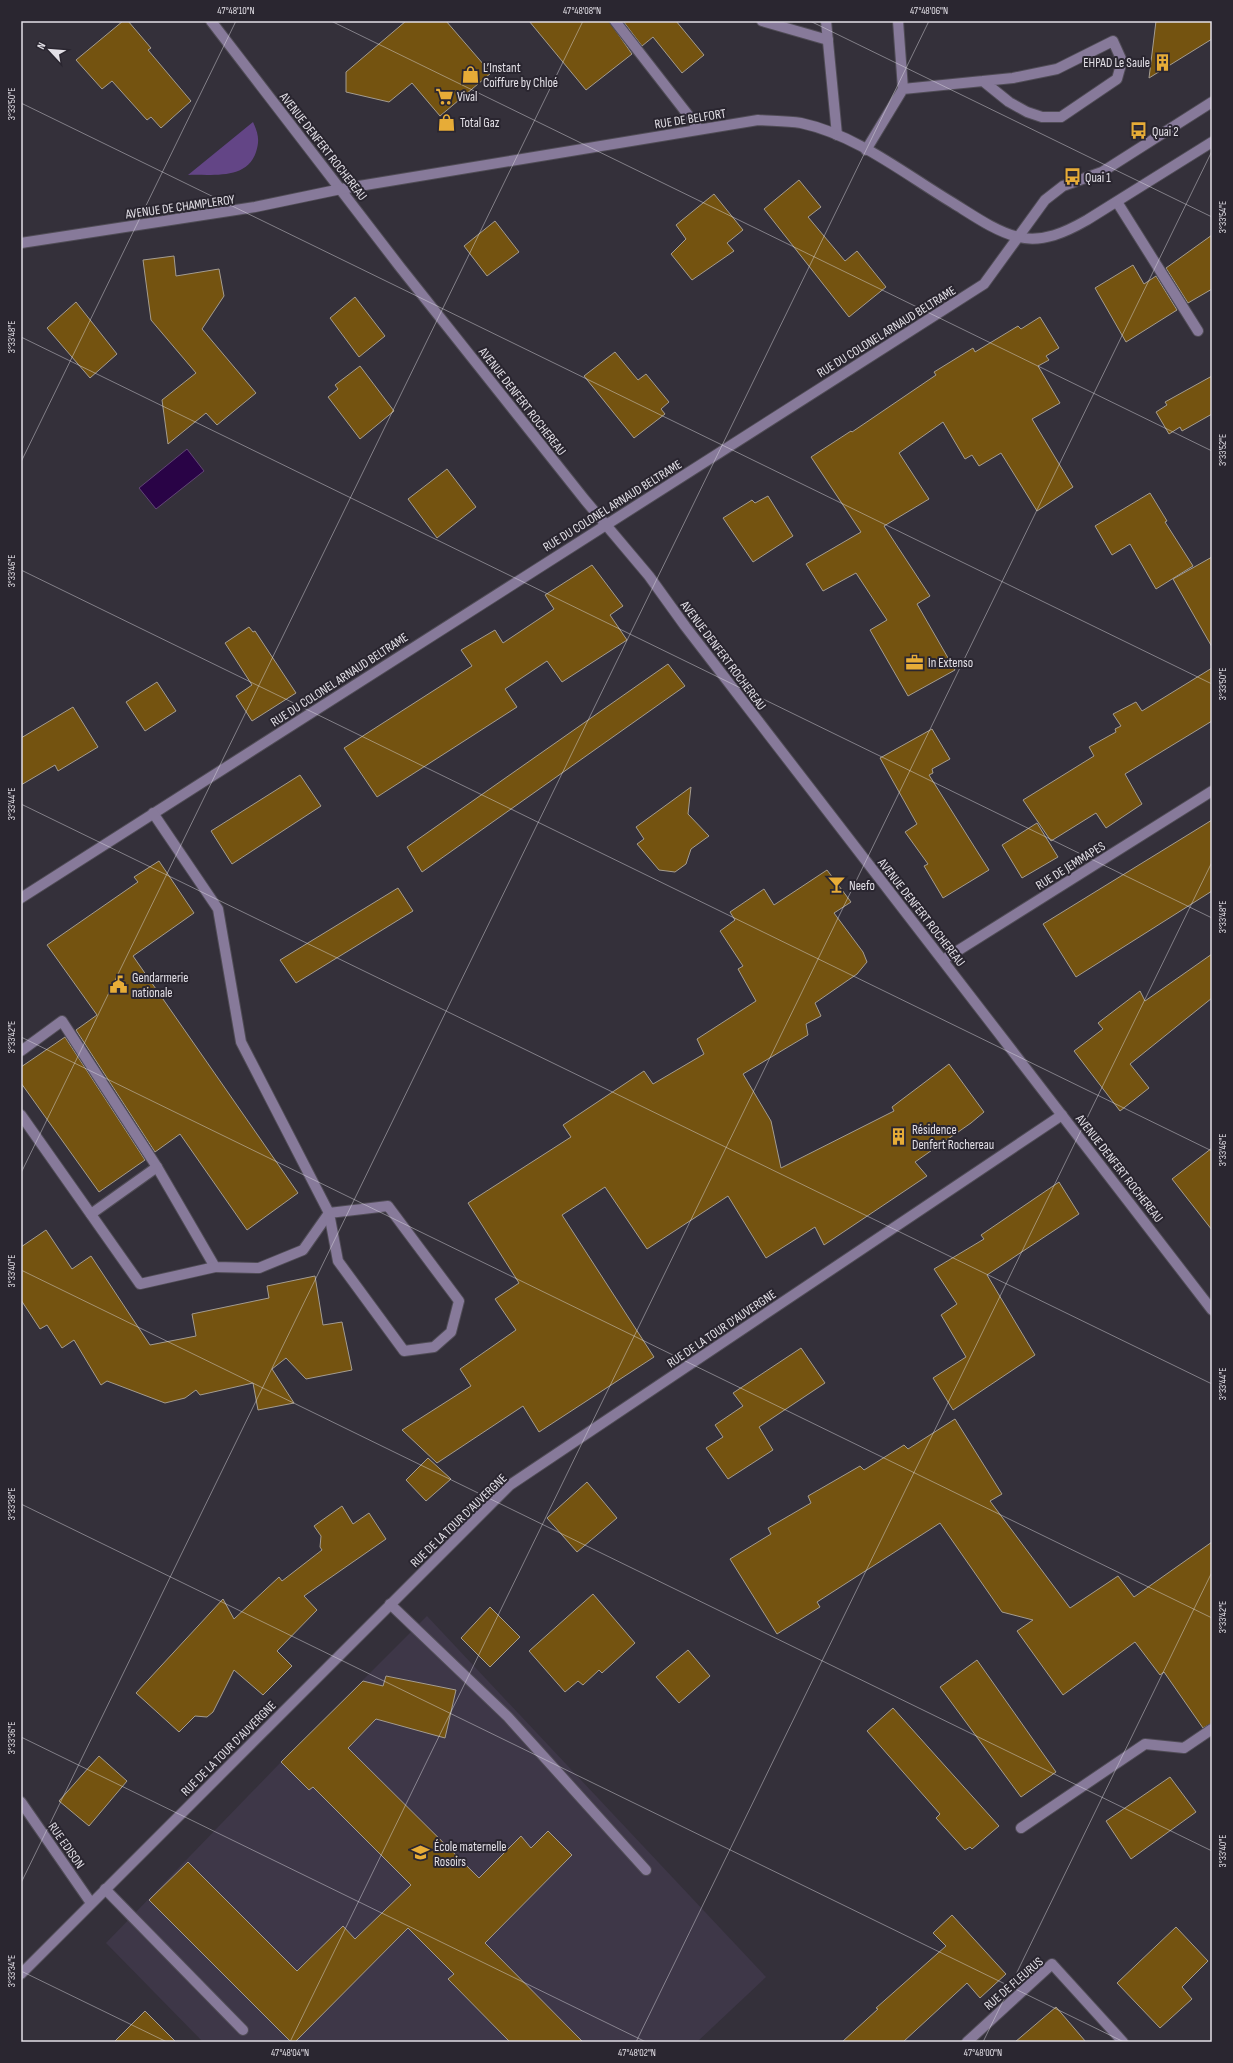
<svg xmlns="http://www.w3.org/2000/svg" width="1233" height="2063" viewBox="0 0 1233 2063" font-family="'Sofia Sans Condensed',sans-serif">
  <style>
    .built { fill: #3e3748 }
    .green { fill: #634586 }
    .water { fill: #290346; stroke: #614576 }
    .building { fill: #745310; stroke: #a49c90 }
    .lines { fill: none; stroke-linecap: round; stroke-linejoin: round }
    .minor-casing { stroke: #504c56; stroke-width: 12 }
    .minor { stroke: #877a9a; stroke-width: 10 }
    .ticks { fill: none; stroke: #e3e0e7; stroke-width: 1; stroke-opacity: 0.45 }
    .labels { text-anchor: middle; stroke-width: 4; stroke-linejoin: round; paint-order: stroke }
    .poi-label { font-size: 13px; fill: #e3e0e7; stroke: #2a2630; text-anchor: start }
    .street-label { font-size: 13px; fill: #e3e0e7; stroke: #2a2630 }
    .neatline { fill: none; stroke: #e3e0e7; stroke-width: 1.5 }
    .ticks-label { font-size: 10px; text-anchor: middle; fill: #e3e0e7 }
  </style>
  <rect width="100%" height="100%" fill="#34303a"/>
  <!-- built -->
  <polygon class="built" points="427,1616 766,1977 697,2042 203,2042 106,1943 281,1762"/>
  <!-- green -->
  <path class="green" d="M253,122C258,133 260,140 256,152C247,180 213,174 188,175Z"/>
  <!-- water -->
  <polygon class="water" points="187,449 204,471 156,509 139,488"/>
  <!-- building -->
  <g class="building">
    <polygon points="123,21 128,21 151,48 148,50 191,101 161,128 151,117 147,120 112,81 102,89 76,60"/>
    <polygon points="406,21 446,21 491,73 440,116 412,83 389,102 346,92 346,72"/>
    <polygon points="529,21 609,21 632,54 586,90"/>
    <polygon points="623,21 676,21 704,55 682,73 653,37 642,46"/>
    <polygon points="1156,21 1212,21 1212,39 1149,78"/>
    <polygon points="799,180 821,207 808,217 845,261 857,251 886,287 849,317 764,209"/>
    <polygon points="714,194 743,230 727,243 734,251 692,280 671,254 686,239 676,225"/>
    <polygon points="495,221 519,252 487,276 464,246"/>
    <polygon points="1212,235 1212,289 1188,303 1166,268"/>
    <polygon points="174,256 176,276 219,269 224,296 202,329 256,393 217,425 206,413 168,444 162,400 196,373 151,320 143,260"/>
    <polygon points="1133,265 1144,284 1156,276 1177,310 1126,342 1095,288"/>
    <polygon points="355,297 385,336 359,357 330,318"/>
    <polygon points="76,302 117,354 90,378 47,328"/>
    <polygon points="1040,317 1059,348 1046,356 1049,360 1038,366 1060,403 1032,419 1073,487 1037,511 1001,453 979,466 972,455 965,459 943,422 899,453 929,499 884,526 930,596 917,604 955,670 908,696 870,630 887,620 856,573 823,591 806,564 861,532 811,457 851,431 852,432 936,375 934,372 973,348 975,352 1018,326 1021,329"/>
    <polygon points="615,352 638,380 646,374 669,402 661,409 665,414 634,438 584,376"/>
    <polygon points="360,366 394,411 360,439 328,397 338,389 335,385"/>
    <polygon points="1212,376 1212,414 1182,431 1180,427 1169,434 1156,412 1167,405 1165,402"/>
    <polygon points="447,469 476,507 437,538 408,499"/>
    <polygon points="1150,493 1167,521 1165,522 1193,566 1156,589 1130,544 1112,555 1095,526"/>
    <polygon points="768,496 793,536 753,562 723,518 752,500 755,503"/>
    <polygon points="1212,557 1212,647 1173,579"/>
    <polygon points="592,565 623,606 610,615 627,640 562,682 547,661 505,689 517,707 377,797 344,748 472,666 461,650 495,630 503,643 554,609 545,595"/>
    <polygon points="249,627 253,632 255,631 296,693 252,721 236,696 252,685 225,643"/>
    <polygon points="668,664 685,686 422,872 407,847"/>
    <polygon points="1212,668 1212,721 1125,774 1142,804 1106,828 1096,813 1051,841 1023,800 1094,756 1089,747 1116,732 1115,729 1121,726 1113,714 1136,702 1142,711"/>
    <polygon points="157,682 176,711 145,731 126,702"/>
    <polygon points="73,707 98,747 58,771 55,765 21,785 21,738"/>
    <polygon points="932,729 950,759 932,769 933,773 929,775 989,870 943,898 924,866 928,864 905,832 917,824 880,758"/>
    <polygon points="300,775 321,806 232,864 211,831"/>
    <polygon points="691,787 688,814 709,836 691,849 686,864 675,872 659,870 637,844 644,839 636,827"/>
    <polygon points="1212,820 1212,891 1076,977 1043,924"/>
    <polygon points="1037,823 1058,857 1022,878 1002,845"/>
    <polygon points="159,861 194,913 133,956 298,1193 247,1230 180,1134 155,1152 76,1030 97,1015 47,945 138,882 134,877"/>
    <polygon points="827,870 851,902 834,913 863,952 867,962 857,974 815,1003 821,1016 806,1024 808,1035 743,1074 771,1121 781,1168 894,1111 892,1107 949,1064 984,1112 971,1123 915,1162 927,1176 824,1245 815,1227 766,1258 728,1196 647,1249 605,1187 562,1215 654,1357 539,1432 523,1406 437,1463 402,1430 471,1386 460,1369 516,1330 495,1299 519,1283 468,1203 571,1137 563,1125 644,1071 653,1084 704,1054 697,1039 756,1001 738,969 743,966 720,931 735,920 730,912 764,889 774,905"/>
    <polygon points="398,888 413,911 296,983 280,960"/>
    <polygon points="1212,954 1212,998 1130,1064 1149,1088 1120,1111 1074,1051 1103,1029 1098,1023 1140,991 1145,1001"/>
    <polygon points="65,1037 145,1160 99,1192 21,1083 21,1067"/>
    <polygon points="1212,1148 1212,1230 1172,1179"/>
    <polygon points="1059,1182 1079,1214 987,1275 1035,1355 953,1410 933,1378 966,1357 941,1315 957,1304 934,1269 984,1239 981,1235"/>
    <polygon points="46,1230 72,1269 91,1256 150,1345 196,1336 192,1314 269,1298 267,1286 315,1276 323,1325 342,1322 352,1370 306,1379 286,1358 272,1369 294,1403 258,1410 253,1383 200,1395 196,1390 185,1398 165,1403 107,1381 101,1385 74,1340 62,1348 47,1325 40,1329 21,1300 21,1247"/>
    <polygon points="801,1348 825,1383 759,1427 773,1450 728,1479 706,1448 723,1437 715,1425 743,1406 733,1393"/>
    <polygon points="955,1419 1002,1494 990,1501 1070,1608 1118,1576 1134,1597 1212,1542 1212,1723 1203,1728 1164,1672 1160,1675 1135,1642 1063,1695 1017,1631 1033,1620 1002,1612 940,1523 817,1602 820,1607 777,1634 730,1559 771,1534 768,1528 811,1503 808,1496 860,1466 864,1470 904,1445 908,1449"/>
    <polygon points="428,1458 451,1479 426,1501 406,1480"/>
    <polygon points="587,1482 617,1518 577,1552 547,1518"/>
    <polygon points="342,1506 353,1524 369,1513 386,1539 304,1596 317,1610 277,1651 292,1666 263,1695 234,1670 213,1712 207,1717 195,1716 179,1732 136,1693 223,1599 234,1619 279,1577 282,1581 322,1550 320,1547 321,1536 314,1526"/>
    <polygon points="593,1594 635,1643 602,1673 599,1670 583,1685 578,1681 565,1692 529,1651"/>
    <polygon points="490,1607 520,1637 490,1667 461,1638"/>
    <polygon points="688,1650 710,1676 679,1703 656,1677"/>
    <polygon points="977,1660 1056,1772 1021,1797 940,1687"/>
    <polygon points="386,1676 456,1690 445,1738 376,1719 348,1748 479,1878 521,1836 531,1848 548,1831 572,1855 485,1943 583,2042 510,2042 448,1979 454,1974 408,1928 295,2042 291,2042 149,1900 188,1862 297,1971 343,1926 355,1939 411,1885 313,1787 309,1790 281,1762 363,1681 383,1686"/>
    <polygon points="893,1708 999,1826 972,1849 970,1847 965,1850 936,1818 940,1814 867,1731"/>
    <polygon points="99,1756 127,1781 89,1826 59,1801"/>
    <polygon points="1170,1777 1196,1812 1131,1859 1106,1821"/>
    <polygon points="952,1915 1006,1974 980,1998 967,1983 903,2042 842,2042 878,2009 876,2008 946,1946 933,1933"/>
    <polygon points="1176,1927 1208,1961 1182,1987 1192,1999 1160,2028 1117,1983"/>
    <polygon points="1056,2007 1086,2042 1015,2042"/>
    <polygon points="145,2011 176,2042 114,2042"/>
  </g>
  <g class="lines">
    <defs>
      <g id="minor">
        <polyline points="211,21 400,267 585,500 649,576 685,626 1212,1310"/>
        <polyline points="615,21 699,129"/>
        <polyline points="762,21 828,40"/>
        <polyline points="826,21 837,135"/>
        <polyline points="898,21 903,89"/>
        <polyline points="866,150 903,89 1013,78 1057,69 1113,41 1122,61 1117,79 1061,117 1042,117 1027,112 1009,102 983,81"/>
        <polyline points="1117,202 1198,331"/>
        <path d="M21,243L255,207L341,189L758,120C772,121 787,121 801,123C857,135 906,175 953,203C974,216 995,231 1018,237C1043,243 1066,232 1087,220L1212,142"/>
        <polyline points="21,898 984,284 1045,200 1063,186 1102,172 1212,102"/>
        <polyline points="943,960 1212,791"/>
        <polyline points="21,1051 62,1021 157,1167 215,1267 259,1268 303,1250 329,1213 241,1042 218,909 153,813"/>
        <polyline points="21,1115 140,1284 215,1267"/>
        <polygon points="388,1206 459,1301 451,1332 434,1347 404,1351 338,1261 329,1213"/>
        <polyline points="91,1214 157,1167"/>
        <polyline points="390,1604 508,1717 646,1870"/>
        <polyline points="21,1802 91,1903"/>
        <polyline points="1021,1828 1145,1744 1184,1748 1212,1729"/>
        <polyline points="105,1889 243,2030"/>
        <polyline points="21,1974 510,1485 1062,1115"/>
        <polyline points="967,2042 1052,1964 1123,2042"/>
      </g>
    </defs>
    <!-- minor casing -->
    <use href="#minor" class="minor-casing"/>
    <!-- minor -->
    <use href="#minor" class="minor"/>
  </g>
  <!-- ticks -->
  <path class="ticks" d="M331,21L1212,451M810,21L1212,217M21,103L1212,684M21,337L1212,918M21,462L236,21M21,570L1212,1151M21,804L1212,1384M21,1037L1212,1618M21,1173L583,21M21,1270L1212,1851M21,1504L1124,2042M21,1737L646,2042M21,1883L929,21M21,1971L167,2042M290,2042L1212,151M636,2042L1212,862M983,2042L1212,1572"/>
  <!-- icons -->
  <defs>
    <symbol id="building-bare" viewBox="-9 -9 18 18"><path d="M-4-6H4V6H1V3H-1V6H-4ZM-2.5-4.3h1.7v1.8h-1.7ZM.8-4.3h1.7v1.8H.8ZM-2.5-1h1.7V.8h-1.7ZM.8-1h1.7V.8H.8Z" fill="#e7ac37" stroke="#2a2630" stroke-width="2.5" paint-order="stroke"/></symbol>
    <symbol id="shop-bare" viewBox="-9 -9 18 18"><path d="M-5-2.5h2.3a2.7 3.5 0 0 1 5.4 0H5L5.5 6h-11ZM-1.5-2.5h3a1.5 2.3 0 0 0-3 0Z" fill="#e7ac37" stroke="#2a2630" stroke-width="2.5" paint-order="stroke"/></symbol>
    <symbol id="supermarket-bare" viewBox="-9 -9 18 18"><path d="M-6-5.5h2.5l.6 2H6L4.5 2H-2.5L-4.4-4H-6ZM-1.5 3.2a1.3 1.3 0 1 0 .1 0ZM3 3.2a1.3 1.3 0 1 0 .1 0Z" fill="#e7ac37" stroke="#2a2630" stroke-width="2.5" paint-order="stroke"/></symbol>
    <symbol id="bus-bare" viewBox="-9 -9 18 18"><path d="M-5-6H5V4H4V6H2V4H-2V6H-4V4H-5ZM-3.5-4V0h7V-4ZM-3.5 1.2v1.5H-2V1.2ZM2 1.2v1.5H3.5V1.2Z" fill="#e7ac37" stroke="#2a2630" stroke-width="2.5" paint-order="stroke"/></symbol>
    <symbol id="office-bare" viewBox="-9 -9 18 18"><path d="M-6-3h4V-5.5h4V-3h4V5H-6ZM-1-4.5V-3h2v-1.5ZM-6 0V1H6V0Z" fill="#e7ac37" stroke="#2a2630" stroke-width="2.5" paint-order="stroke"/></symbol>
    <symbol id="bar-bare" viewBox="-9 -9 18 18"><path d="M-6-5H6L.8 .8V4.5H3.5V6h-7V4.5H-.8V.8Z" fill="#e7ac37" stroke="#2a2630" stroke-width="2.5" paint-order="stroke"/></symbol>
    <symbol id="civic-bare" viewBox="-9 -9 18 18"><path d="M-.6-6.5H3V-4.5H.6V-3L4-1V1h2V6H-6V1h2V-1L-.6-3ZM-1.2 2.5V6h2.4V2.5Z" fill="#e7ac37" stroke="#2a2630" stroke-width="2.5" paint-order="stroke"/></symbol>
    <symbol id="school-bare" viewBox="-9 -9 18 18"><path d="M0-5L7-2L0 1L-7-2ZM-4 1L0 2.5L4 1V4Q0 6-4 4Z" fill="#e7ac37" stroke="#2a2630" stroke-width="2.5" paint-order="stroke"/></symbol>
  </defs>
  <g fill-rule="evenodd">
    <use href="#building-bare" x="1150" y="50" width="25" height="25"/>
    <use href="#shop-bare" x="458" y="62" width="25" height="25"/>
    <use href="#supermarket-bare" x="432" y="84" width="25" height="25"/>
    <use href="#shop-bare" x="434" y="110" width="25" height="25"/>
    <use href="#bus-bare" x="1126" y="118" width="25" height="25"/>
    <use href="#bus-bare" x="1060" y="164" width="25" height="25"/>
    <use href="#office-bare" x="902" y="650" width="25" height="25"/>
    <use href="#bar-bare" x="824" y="872" width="25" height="25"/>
    <use href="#civic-bare" x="106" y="972" width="25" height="25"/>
    <use href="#building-bare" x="886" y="1124" width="25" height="25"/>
    <use href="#school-bare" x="408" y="1840" width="25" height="25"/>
  </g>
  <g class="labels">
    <!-- poi labels -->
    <g class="poi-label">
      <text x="1150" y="67" text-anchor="end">EHPAD Le Saule</text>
      <text x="483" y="72">L’Instant<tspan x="483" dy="15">Coiffure by Chloé</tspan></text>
      <text x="457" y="101">Vival</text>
      <text x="460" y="127">Total Gaz</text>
      <text x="1152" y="136">Quai 2</text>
      <text x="1085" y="182">Quai 1</text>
      <text x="928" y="667">In Extenso</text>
      <text x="849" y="890">Neefo</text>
      <text x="132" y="982">Gendarmerie<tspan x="132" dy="15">nationale</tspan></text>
      <text x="912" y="1134">Résidence<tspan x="912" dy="15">Denfert Rochereau</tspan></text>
      <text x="434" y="1851">École maternelle<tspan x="434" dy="15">Rosoirs</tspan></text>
    </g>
    <!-- street labels -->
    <g class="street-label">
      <text transform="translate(690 118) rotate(-9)" y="5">RUE DE BELFORT</text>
      <text transform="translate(324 146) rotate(52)" y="5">AVENUE DENFERT ROCHEREAU</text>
      <text transform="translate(180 206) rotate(-8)" y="5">AVENUE DE CHAMPLEROY</text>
      <text transform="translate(886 331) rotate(-32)" y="5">RUE DU COLONEL ARNAUD BELTRAME</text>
      <text transform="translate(523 401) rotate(52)" y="5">AVENUE DENFERT ROCHEREAU</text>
      <text transform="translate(612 505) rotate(-32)" y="5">RUE DU COLONEL ARNAUD BELTRAME</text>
      <text transform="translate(724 655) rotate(53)" y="5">AVENUE DENFERT ROCHEREAU</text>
      <text transform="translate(339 679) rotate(-33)" y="5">RUE DU COLONEL ARNAUD BELTRAME</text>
      <text transform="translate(1070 865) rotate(-32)" y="5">RUE DE JEMMAPES</text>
      <text transform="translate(922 912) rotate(52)" y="5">AVENUE DENFERT ROCHEREAU</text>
      <text transform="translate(1120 1168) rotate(52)" y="5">AVENUE DENFERT ROCHEREAU</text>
      <text transform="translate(721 1328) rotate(-34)" y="5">RUE DE LA TOUR D'AUVERGNE</text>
      <text transform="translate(458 1520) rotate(-44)" y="5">RUE DE LA TOUR D'AUVERGNE</text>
      <text transform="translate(228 1748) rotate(-45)" y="5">RUE DE LA TOUR D'AUVERGNE</text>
      <text transform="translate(67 1845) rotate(55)" y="5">RUE EDISON</text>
      <text transform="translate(1013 1983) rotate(-41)" y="5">RUE DE FLEURUS</text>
    </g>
  </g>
  <!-- border -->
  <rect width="1233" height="2063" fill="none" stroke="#2a2630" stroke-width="44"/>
  <!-- north arrow -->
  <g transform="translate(50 50) rotate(296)" stroke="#2a2630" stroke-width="3" paint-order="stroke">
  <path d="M0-3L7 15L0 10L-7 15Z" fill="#e3e0e7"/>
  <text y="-6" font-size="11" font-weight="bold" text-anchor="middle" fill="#e3e0e7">N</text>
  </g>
  <rect x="22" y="22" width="1189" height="2019" class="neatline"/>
  <g class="ticks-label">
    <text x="236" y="14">47°48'10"N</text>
    <text x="582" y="14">47°48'08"N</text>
    <text x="929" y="14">47°48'06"N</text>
    <text transform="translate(11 104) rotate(-90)" y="4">3°33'50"E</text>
    <text transform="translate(1222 217) rotate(-90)" y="4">3°33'54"E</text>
    <text transform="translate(11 337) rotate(-90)" y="4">3°33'48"E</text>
    <text transform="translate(1222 450) rotate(-90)" y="4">3°33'52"E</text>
    <text transform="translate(11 571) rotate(-90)" y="4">3°33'46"E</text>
    <text transform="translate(1222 684) rotate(-90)" y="4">3°33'50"E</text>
    <text transform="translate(11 804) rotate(-90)" y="4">3°33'44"E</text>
    <text transform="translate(1222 917) rotate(-90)" y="4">3°33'48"E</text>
    <text transform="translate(11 1037) rotate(-90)" y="4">3°33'42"E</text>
    <text transform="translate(1222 1150) rotate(-90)" y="4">3°33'46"E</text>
    <text transform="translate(11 1271) rotate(-90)" y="4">3°33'40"E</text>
    <text transform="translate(1222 1384) rotate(-90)" y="4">3°33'44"E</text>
    <text transform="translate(11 1504) rotate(-90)" y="4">3°33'38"E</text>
    <text transform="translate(1222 1617) rotate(-90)" y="4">3°33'42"E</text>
    <text transform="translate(11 1738) rotate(-90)" y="4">3°33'36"E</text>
    <text transform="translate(1222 1851) rotate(-90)" y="4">3°33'40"E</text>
    <text transform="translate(11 1971) rotate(-90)" y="4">3°33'34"E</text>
    <text x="290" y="2056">47°48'04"N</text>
    <text x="637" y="2056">47°48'02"N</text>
    <text x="983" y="2056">47°48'00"N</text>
  </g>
</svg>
